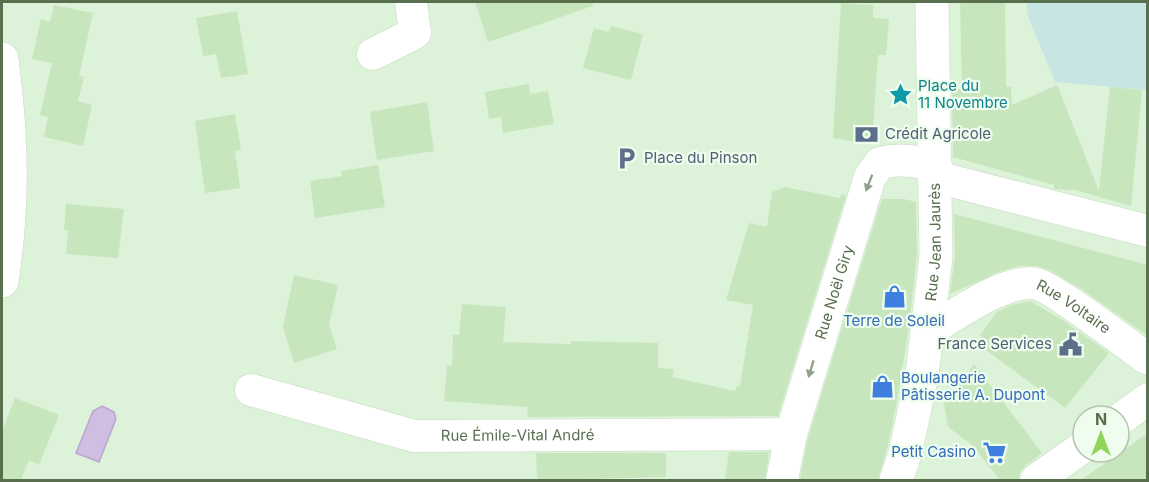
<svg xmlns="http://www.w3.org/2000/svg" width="1149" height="482" viewBox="0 0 1149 482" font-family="Inter,sans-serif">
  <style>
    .residential { fill: #dcf2d9; fill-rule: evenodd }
    .green { fill: #c7e5e3 }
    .water { fill: #cfbee1; stroke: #bba6d1; stroke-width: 1.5 }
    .building { fill: #c8e6bd }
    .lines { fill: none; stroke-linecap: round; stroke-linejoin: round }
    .minor-casing { stroke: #c6dac1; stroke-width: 33 }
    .tertiary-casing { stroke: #c6dac1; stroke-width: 34 }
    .secondary-casing { stroke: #c8e1c2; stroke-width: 34 }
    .minor { stroke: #fff; stroke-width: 32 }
    .tertiary { stroke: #fff; stroke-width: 33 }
    .secondary { stroke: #fff; stroke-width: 33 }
    .oneway { fill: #93a28d }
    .labels { text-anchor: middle; stroke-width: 4.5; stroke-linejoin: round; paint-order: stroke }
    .culture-label { font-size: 15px; fill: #0d838f; stroke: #eefded; text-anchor: start }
    .service-label { font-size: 15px; fill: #4e5e75; stroke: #eefded; text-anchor: start }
    .street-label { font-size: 15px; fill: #59704f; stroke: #eefded }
    .shop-label { font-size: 15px; fill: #366cbe; stroke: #eefded }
  </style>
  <rect width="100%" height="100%" fill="#e8f9e7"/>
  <!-- residential -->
  <path class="residential" d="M2,2H1027V14L1055,82L1147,90V480H2ZM1083,416H1119V452H1083Z"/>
  <!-- green -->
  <polygon class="green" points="1027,2 1147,2 1147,90 1055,82 1027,14"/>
  <!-- water -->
  <polygon class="water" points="102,406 114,412 116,419 99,462 76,453 93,411"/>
  <!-- building -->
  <g class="building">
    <polygon points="475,2 592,2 593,6 488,42"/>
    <polygon points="960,2 1005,2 1006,87 1011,87 1012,105 1057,85 1099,191 1110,87 1142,90 1131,206 1075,190 1054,189 1054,185 953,157 952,90 962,89"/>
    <polygon points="841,3 873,5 873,18 889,19 886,55 878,55 872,144 833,138"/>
    <polygon points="54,5 93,13 79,76 84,77 78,101 92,105 83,146 44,137 48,117 40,115 52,63 32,59 41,19 50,22"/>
    <polygon points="237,11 248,74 221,78 216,54 203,56 196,18"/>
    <polygon points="611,26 643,34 631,80 583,68 594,28 609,32"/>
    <polygon points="529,84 530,94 548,91 554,124 503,133 501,117 489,119 485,92"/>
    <polygon points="427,102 434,151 377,160 370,112"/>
    <polygon points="235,114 241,150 235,151 240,188 205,193 195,121"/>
    <polygon points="378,165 385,207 315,218 310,181 342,176 341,171"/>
    <polygon points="785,187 840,198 841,195 846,195 778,416 527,417 528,407 444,401 447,365 452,366 453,335 459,335 462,304 506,307 503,342 571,344 571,341 658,343 658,368 674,369 672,377 735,391 737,386 740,386 753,305 726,300 749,223 767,227 772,192"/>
    <polygon points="882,199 904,199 916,202 917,255 909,327 897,401 887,449 878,480 800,480 808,438"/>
    <polygon points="66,204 124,209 118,258 66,254 68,230 64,230"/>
    <polygon points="954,214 1148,265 1148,336 1080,288 1049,270 1037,266 1018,266 1001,271 950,294 955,256"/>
    <polygon points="294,275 338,285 329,325 337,349 294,363 283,327"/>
    <polygon points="1030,301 1061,319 1109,353 1065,408 983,348 988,341 980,335 997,312 1012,305"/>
    <polygon points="974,364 1042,453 1025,466 1020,472 1018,480 1000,480 973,446 948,427 944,404"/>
    <polygon points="15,398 59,415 39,465 29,460 21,480 2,480 2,431"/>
    <polygon points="1148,433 1148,480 1081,480"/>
    <polygon points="729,452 769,452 765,480 725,480"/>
    <polygon points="536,453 666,453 666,477 537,480"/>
  </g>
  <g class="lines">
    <defs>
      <g id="minor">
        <polyline points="373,54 415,33 411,2"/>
        <polyline points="936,177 1148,231"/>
        <path id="s1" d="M928,331C956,315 1000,282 1032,283C1048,283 1129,346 1148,359"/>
        <path id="s2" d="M251,390L414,436L791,434"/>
        <polyline points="1119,420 1148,399"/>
        <path id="s3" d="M782,480L791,434L870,177L880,163C899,158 916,161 936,166"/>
        <polyline points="1036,480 1083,447"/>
      </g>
      <path id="tertiary" d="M2,59C12,137 14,203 2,281"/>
      <g id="secondary">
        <path id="s4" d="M896,480L905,454L922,375L936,256L932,2"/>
      </g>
    </defs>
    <!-- minor casing -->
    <use href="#minor" class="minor-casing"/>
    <!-- tertiary casing -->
    <use href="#tertiary" class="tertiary-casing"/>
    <!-- secondary casing -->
    <use href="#secondary" class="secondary-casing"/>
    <!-- minor -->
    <use href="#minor" class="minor"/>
    <!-- tertiary -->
    <use href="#tertiary" class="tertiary"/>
    <!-- secondary -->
    <use href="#secondary" class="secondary"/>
  </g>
  <!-- one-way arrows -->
  <defs><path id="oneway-solid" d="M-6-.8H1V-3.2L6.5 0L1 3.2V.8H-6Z" transform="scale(1.5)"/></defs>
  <g class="oneway">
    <use href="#oneway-solid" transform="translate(869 183) rotate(111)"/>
    <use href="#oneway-solid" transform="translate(811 369) rotate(107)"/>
  </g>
  <!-- icons -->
  <defs>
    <symbol id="sight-bare" viewBox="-9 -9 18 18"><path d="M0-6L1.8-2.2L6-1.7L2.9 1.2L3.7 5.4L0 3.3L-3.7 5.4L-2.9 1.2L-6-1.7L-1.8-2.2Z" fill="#0f9aa8" stroke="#eefded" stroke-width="2.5" paint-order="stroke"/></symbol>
    <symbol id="bank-bare" viewBox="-9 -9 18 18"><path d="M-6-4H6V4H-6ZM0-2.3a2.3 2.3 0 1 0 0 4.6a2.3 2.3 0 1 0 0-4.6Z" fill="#5c6f8a" stroke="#eefded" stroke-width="2.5" paint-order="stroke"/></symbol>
    <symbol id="parking-bare" viewBox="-9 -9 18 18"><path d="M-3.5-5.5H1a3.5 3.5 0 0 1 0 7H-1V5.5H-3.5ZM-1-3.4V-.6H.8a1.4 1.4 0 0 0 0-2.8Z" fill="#5c6f8a" stroke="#eefded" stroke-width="2.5" paint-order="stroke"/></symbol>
    <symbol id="shop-bare" viewBox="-9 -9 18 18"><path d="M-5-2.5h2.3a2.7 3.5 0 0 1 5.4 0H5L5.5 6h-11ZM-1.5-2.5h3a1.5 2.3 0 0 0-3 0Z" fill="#3f7fe0" stroke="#eefded" stroke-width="2.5" paint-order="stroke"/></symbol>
    <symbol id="civic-bare" viewBox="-9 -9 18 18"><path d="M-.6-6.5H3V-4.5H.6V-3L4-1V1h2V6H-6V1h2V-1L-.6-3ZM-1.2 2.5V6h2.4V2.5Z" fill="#5c6f8a" stroke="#eefded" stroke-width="2.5" paint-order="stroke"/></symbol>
    <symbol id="supermarket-bare" viewBox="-9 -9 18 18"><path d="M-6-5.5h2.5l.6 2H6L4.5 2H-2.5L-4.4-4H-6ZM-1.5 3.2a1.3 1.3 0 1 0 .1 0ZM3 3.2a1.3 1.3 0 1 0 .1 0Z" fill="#3f7fe0" stroke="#eefded" stroke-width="2.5" paint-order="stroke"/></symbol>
  </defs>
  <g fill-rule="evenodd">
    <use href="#sight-bare" x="884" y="78" width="33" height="33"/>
    <use href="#bank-bare" x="850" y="118" width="33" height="33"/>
    <use href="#parking-bare" x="610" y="142" width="33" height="33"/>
    <use href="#shop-bare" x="878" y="280" width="33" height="33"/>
    <use href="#civic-bare" x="1054" y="328" width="33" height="33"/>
    <use href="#shop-bare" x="866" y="370" width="33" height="33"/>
    <use href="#supermarket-bare" x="978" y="436" width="33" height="33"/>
  </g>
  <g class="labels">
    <!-- culture labels -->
    <g class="culture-label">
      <text x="918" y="91">Place du<tspan x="918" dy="17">11 Novembre</tspan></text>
    </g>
    <!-- service labels -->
    <g class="service-label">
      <text x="885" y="139">Crédit Agricole</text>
      <text x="644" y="163">Place du Pinson</text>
      <text x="1052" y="349" text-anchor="end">France Services</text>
    </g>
    <!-- street labels -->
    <g class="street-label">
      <text dy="5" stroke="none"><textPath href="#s4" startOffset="242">Rue Jean Jaurès</textPath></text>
      <text dy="5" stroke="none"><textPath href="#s3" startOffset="195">Rue Noël Giry</textPath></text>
      <text dy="5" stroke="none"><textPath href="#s1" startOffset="164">Rue Voltaire</textPath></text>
      <text dy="5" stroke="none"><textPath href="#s2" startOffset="273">Rue Émile-Vital André</textPath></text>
    </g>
    <!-- shop labels -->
    <g class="shop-label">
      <text x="894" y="326">Terre de Soleil</text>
      <text x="901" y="383" text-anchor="start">Boulangerie<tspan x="901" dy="17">Pâtisserie A. Dupont</tspan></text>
      <text x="976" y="457" text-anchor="end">Petit Casino</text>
    </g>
  </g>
  <!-- border -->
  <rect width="1149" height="482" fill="none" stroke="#59704f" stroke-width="6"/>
  <!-- north arrow -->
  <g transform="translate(1101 434)"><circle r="28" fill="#eefded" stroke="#b2c5ae" stroke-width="1.5"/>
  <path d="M0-4.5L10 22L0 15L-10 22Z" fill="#90d45c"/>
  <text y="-9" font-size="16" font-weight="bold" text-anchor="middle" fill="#59704f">N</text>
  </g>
</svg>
